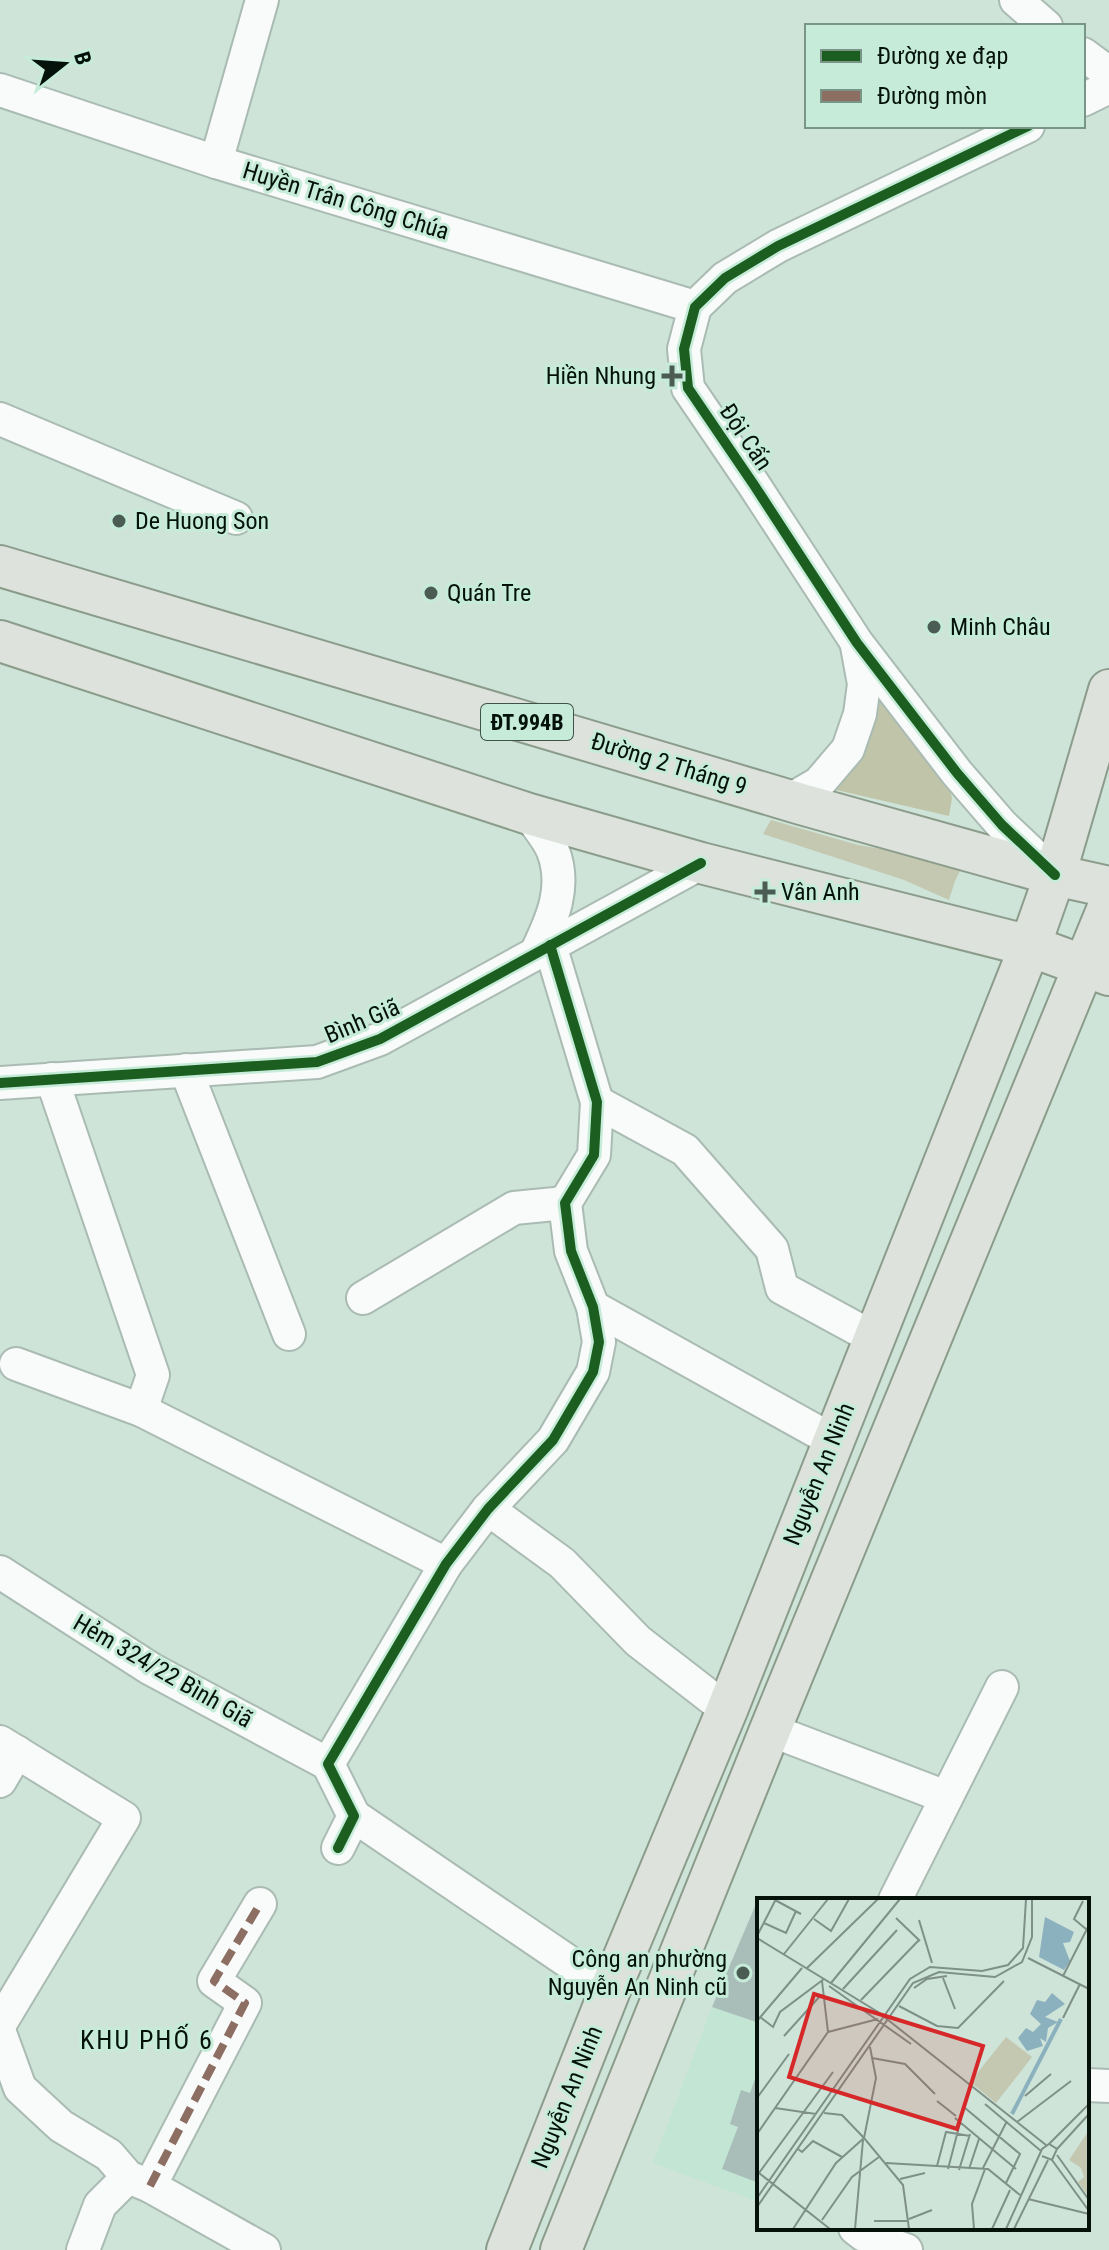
<svg xmlns="http://www.w3.org/2000/svg" width="1109" height="2250" viewBox="0 0 1109 2250" font-family="'Roboto Condensed',sans-serif">
  <style>
    .built { fill: #c2e5d4 }
    .green { fill: #c4c8b1 }
    .forest { fill: #c0c4a8 }
    .building { fill: #a9bdb9 }
    .lines { fill: none; stroke-linecap: round; stroke-linejoin: round }
    .minor-casing { stroke: #aabbb3; stroke-width: 36 }
    .major-casing { stroke: #8c9c8b; stroke-width: 44 }
    .minor { stroke: #f8fbf9; stroke-width: 32 }
    .major { stroke: #dde3dc; stroke-width: 40 }
    .quiet { stroke: #8d6e63; stroke-width: 8; stroke-dasharray: 16 8; stroke-linecap: butt }
    .cycleway-casing { stroke: #c6ecd9; stroke-width: 15 }
    .cycleway { stroke: #1b5e20; stroke-width: 10 }
    .poi-dot { fill: #4b5c54; stroke: #c6ecd9; stroke-width: 3 }
    .labels { text-anchor: middle; stroke-width: 6; stroke-linejoin: round; paint-order: stroke }
    .shield { fill: #c6ecd9; stroke: #3f534a; stroke-width: 2 }
    .shield-label { font-size: 22px; font-weight: bold; fill: #05120c }
    .street-label { font-size: 24px; fill: #05120c; stroke: #c6ecd9 }
    .poi-label { font-size: 24px; fill: #05120c; stroke: #c6ecd9; text-anchor: start }
    .neighbourhood-label { font-size: 26px; letter-spacing: 2px; fill: #05120c; stroke: #c6ecd9 }
    .inset-river { fill: none; stroke: #8cb1be; stroke-width: 4 }
    .inset-road { fill: none; stroke: #7e9087; stroke-width: 2 }
    .view { fill: #d62828; fill-opacity: 0.15; stroke: #d62828; stroke-width: 4 }
    .inset-edge { fill: none; stroke: #05120c; stroke-width: 4 }
  </style>
  <rect width="100%" height="100%" fill="#cee4d9"/>
  <!-- built -->
  <polygon class="built" points="712,2007 759,2023 759,2202 653,2163"/>
  <!-- green -->
  <polygon class="green" points="771,820 858,845 964,863 955,881 949,900 904,880 763,834"/>
  <!-- forest -->
  <polygon class="forest" points="876,685 949,787 952,798 949,816 832,789"/>
  <!-- building -->
  <g class="building">
    <polygon points="759,1897 759,2023 712,2007"/>
    <polygon points="756,2076 759,2077 759,2183 722,2169 738,2127 730,2124 741,2090 750,2093"/>
  </g>
  <g class="lines">
    <defs>
      <g id="minor">
        <polyline points="1016,0 1046,26"/>
        <polyline points="1083,54 1109,73"/>
        <polyline points="0,90 216,162 695,307"/>
        <polyline points="1083,100 1109,87"/>
        <polyline points="1028,126 778,246 725,278 695,307 684,349 688,388 754,485 857,643 957,773 1002,825 1055,875"/>
        <polyline points="216,162 262,0"/>
        <polyline points="0,419 236,518"/>
        <polyline points="790,800 819,783 848,749 860,714 864,684 857,646"/>
        <path d="M529,814C536,825 548,838 553,851C567,887 552,920 536,953"/>
        <polyline points="186,1070 289,1334"/>
        <polyline points="52,1079 153,1375 141,1410"/>
        <polyline points="0,1083 317,1062 380,1039 701,863"/>
        <polyline points="597,1102 685,1150 772,1249 782,1288 874,1338"/>
        <polyline points="363,1298 514,1208 565,1203"/>
        <polyline points="593,1307 832,1440"/>
        <polyline points="16,1364 141,1410 446,1564"/>
        <polyline points="488,1509 562,1563 638,1641 727,1710"/>
        <polyline points="0,1572 151,1669 328,1764"/>
        <polyline points="770,1730 946,1797"/>
        <polyline points="0,1742 124,1818 0,2024"/>
        <polyline points="0,1781 17,1752"/>
        <polyline points="354,1816 610,1990"/>
        <polyline points="338,1848 354,1816 328,1764 446,1564 488,1509 553,1440 593,1372 599,1342 593,1307 571,1251 565,1203 594,1155 597,1102 550,945"/>
        <polyline points="895,1900 1002,1687"/>
        <polyline points="0,2033 20,2088 61,2126 109,2155 128,2177 150,2186 264,2250"/>
        <polyline points="1087,2085 1109,2086"/>
        <polyline points="150,2186 245,2003 214,1981 260,1904"/>
        <polyline points="855,2228 864,2235 906,2250"/>
        <polyline points="83,2250 100,2205 128,2177"/>
      </g>
      <g id="major">
        <polyline points="0,566 801,804 1055,875 1109,887"/>
        <polyline points="0,641 529,814 701,863 1030,946 1109,975"/>
        <polyline points="507,2250 610,1990 727,1710 1030,946 1055,875 1109,690"/>
        <polyline points="561,2250 770,1730 1109,905"/>
      </g>
    </defs>
    <!-- minor casing -->
    <use href="#minor" class="minor-casing"/>
    <!-- major casing -->
    <use href="#major" class="major-casing"/>
    <!-- minor -->
    <use href="#minor" class="minor"/>
    <!-- major -->
    <use href="#major" class="major"/>
    <!-- quiet -->
    <polyline class="quiet" points="150,2186 245,2003 214,1981 260,1904"/>
    <defs>
      <g id="cycleway">
        <polyline points="1028,126 778,246 725,278 695,307 684,349 688,388 754,485 857,643 957,773 1002,825 1055,875"/>
        <polyline points="0,1083 317,1062 380,1039 701,863"/>
        <polyline points="338,1848 354,1816 328,1764 446,1564 488,1509 553,1440 593,1372 599,1342 593,1307 571,1251 565,1203 594,1155 597,1102 550,945"/>
      </g>
    </defs>
    <!-- cycleway casing -->
    <use href="#cycleway" class="cycleway-casing"/>
    <!-- cycleway -->
    <use href="#cycleway" class="cycleway"/>
  </g>
  <!-- markers -->
  <g class="poi-dot">
    <path d="M668 364h8v8h8v8h-8v8h-8v-8h-8v-8h8z"/>
    <circle cx="119" cy="521" r="8"/>
    <circle cx="431" cy="593" r="8"/>
    <circle cx="934" cy="627" r="8"/>
    <path d="M761 880h8v8h8v8h-8v8h-8v-8h-8v-8h8z"/>
    <circle cx="743" cy="1973" r="8"/>
  </g>
  <g class="labels">
    <!-- shield labels -->
    <rect class="shield" x="481" y="704" width="92" height="36" rx="6"/>
    <g class="shield-label">
      <text x="527" y="730">ĐT.994B</text>
    </g>
    <!-- street labels -->
    <g class="street-label">
      <text transform="translate(346 201) rotate(17)" y="8">Huyền Trân Công Chúa</text>
      <text transform="translate(746 437) rotate(56)" y="8">Đội Cấn</text>
      <text transform="translate(669 764) rotate(17)" y="8">Đường 2 Tháng 9</text>
      <text transform="translate(362 1021) rotate(-23)" y="8">Bình Giã</text>
      <text transform="translate(819 1474) rotate(-68)" y="8">Nguyễn An Ninh</text>
      <text transform="translate(163 1671) rotate(30)" y="8">Hẻm 324/22 Bình Giã</text>
      <text transform="translate(567 2097) rotate(-68)" y="8">Nguyễn An Ninh</text>
    </g>
    <!-- poi labels -->
    <g class="poi-label">
      <text x="656" y="384" text-anchor="end">Hiền Nhung</text>
      <text x="135" y="529">De Huong Son</text>
      <text x="447" y="601">Quán Tre</text>
      <text x="950" y="635">Minh Châu</text>
      <text x="781" y="900">Vân Anh</text>
      <text x="727" y="1967" text-anchor="end">Công an phường<tspan x="727" dy="28">Nguyễn An Ninh cũ</tspan></text>
    </g>
    <!-- neighbourhood labels -->
    <g class="neighbourhood-label">
      <text x="147" y="2049">KHU PHỐ 6</text>
    </g>
  </g>
  <!-- overview -->
  <g transform="translate(757 1898)">
    <rect width="332" height="332" fill="#cee4d9"/>
    <path d="M249,139L275,159L239,205L213,184ZM332,232V299L321,284L327,279L324,270L312,262Z" fill="#c4c8b1"/>
    <path d="M288,19L317,34L313,44L306,45L313,63L307,72L282,59ZM295,95L308,106L288,119L301,124L291,130L289,144L283,140L286,148L270,153L261,140L269,130L276,134L284,126L273,116L280,102L288,104Z" fill="#8cb1be"/>
    <path class="inset-river" d="M255,216L304,121"/>
    <path class="inset-road" d="M18,2L44,16M326,3L317,21L329,31M139,20L163,43M57,21L74,33L92,1M162,22L175,65M7,25L29,35L39,13M0,38L19,1M0,40L121,114L289,247M27,56L71,1M271,60L332,91M50,70L121,1M306,78L332,27M186,80L198,111M65,83L71,134M74,85L143,1M72,88L154,146M157,90L170,81L190,78M86,91L140,32M104,102L162,42M142,108L180,128L201,130L247,83M3,119L16,129L23,114L67,81M306,120L323,86M0,123L45,70M71,134L121,121M27,138L64,97M113,149L119,180L107,240L146,287L152,331M115,160L148,166L178,196M268,198L294,176M0,200L32,156M180,203L199,218M228,206L284,253M18,210L59,216M208,210L263,256L249,285M67,215L85,217L107,240M198,220L259,271M260,224L314,183M0,236L71,134M292,246L332,206M41,251L45,254L56,243L85,259M300,251L332,216M300,257L332,302M295,262L332,313M129,265L231,271L263,297M180,268L189,234L213,238M226,270L250,223M191,271L203,225M212,271L222,241M202,272L213,236M2,275L76,174M2,275L73,331M143,281L168,275M0,300L153,81L173,69L225,73L251,67L266,50L269,1M271,301L332,316M0,309L156,85L182,74L238,79L265,64L275,39V1M152,321L175,312M65,322L95,279L122,259M117,323H151M36,331L79,265L107,240M98,331L106,242M217,331L215,306L228,271M235,331L253,292M249,331L285,251L292,246L300,251L295,262L285,258M257,331L291,262"/>
    <path class="view" d="M57,96L226,148L200,231L32,179Z"/>
    <rect width="332" height="332" class="inset-edge"/>
  </g>
  <!-- legend -->
  <rect x="805" y="24" width="280" height="104" fill="#c6ecd9" stroke="#799587" stroke-width="2"/>
  <rect x="821" y="50" width="40" height="12" fill="#1b5e20" stroke="#799587" stroke-width="2"/>
  <text x="877" y="64" font-size="24" fill="#05120c">Đường xe đạp</text>
  <rect x="821" y="90" width="40" height="12" fill="#8d6e63" stroke="#799587" stroke-width="2"/>
  <text x="877" y="104" font-size="24" fill="#05120c">Đường mòn</text>
  <!-- north arrow -->
  <g transform="translate(64 64) rotate(73)" stroke="#c6ecd9" stroke-width="6" paint-order="stroke">
  <path d="M0-6L14 30L0 20L-14 30Z" fill="#05120c"/>
  <text y="-12" font-size="22" font-weight="bold" text-anchor="middle" fill="#05120c">B</text>
  </g>
</svg>
